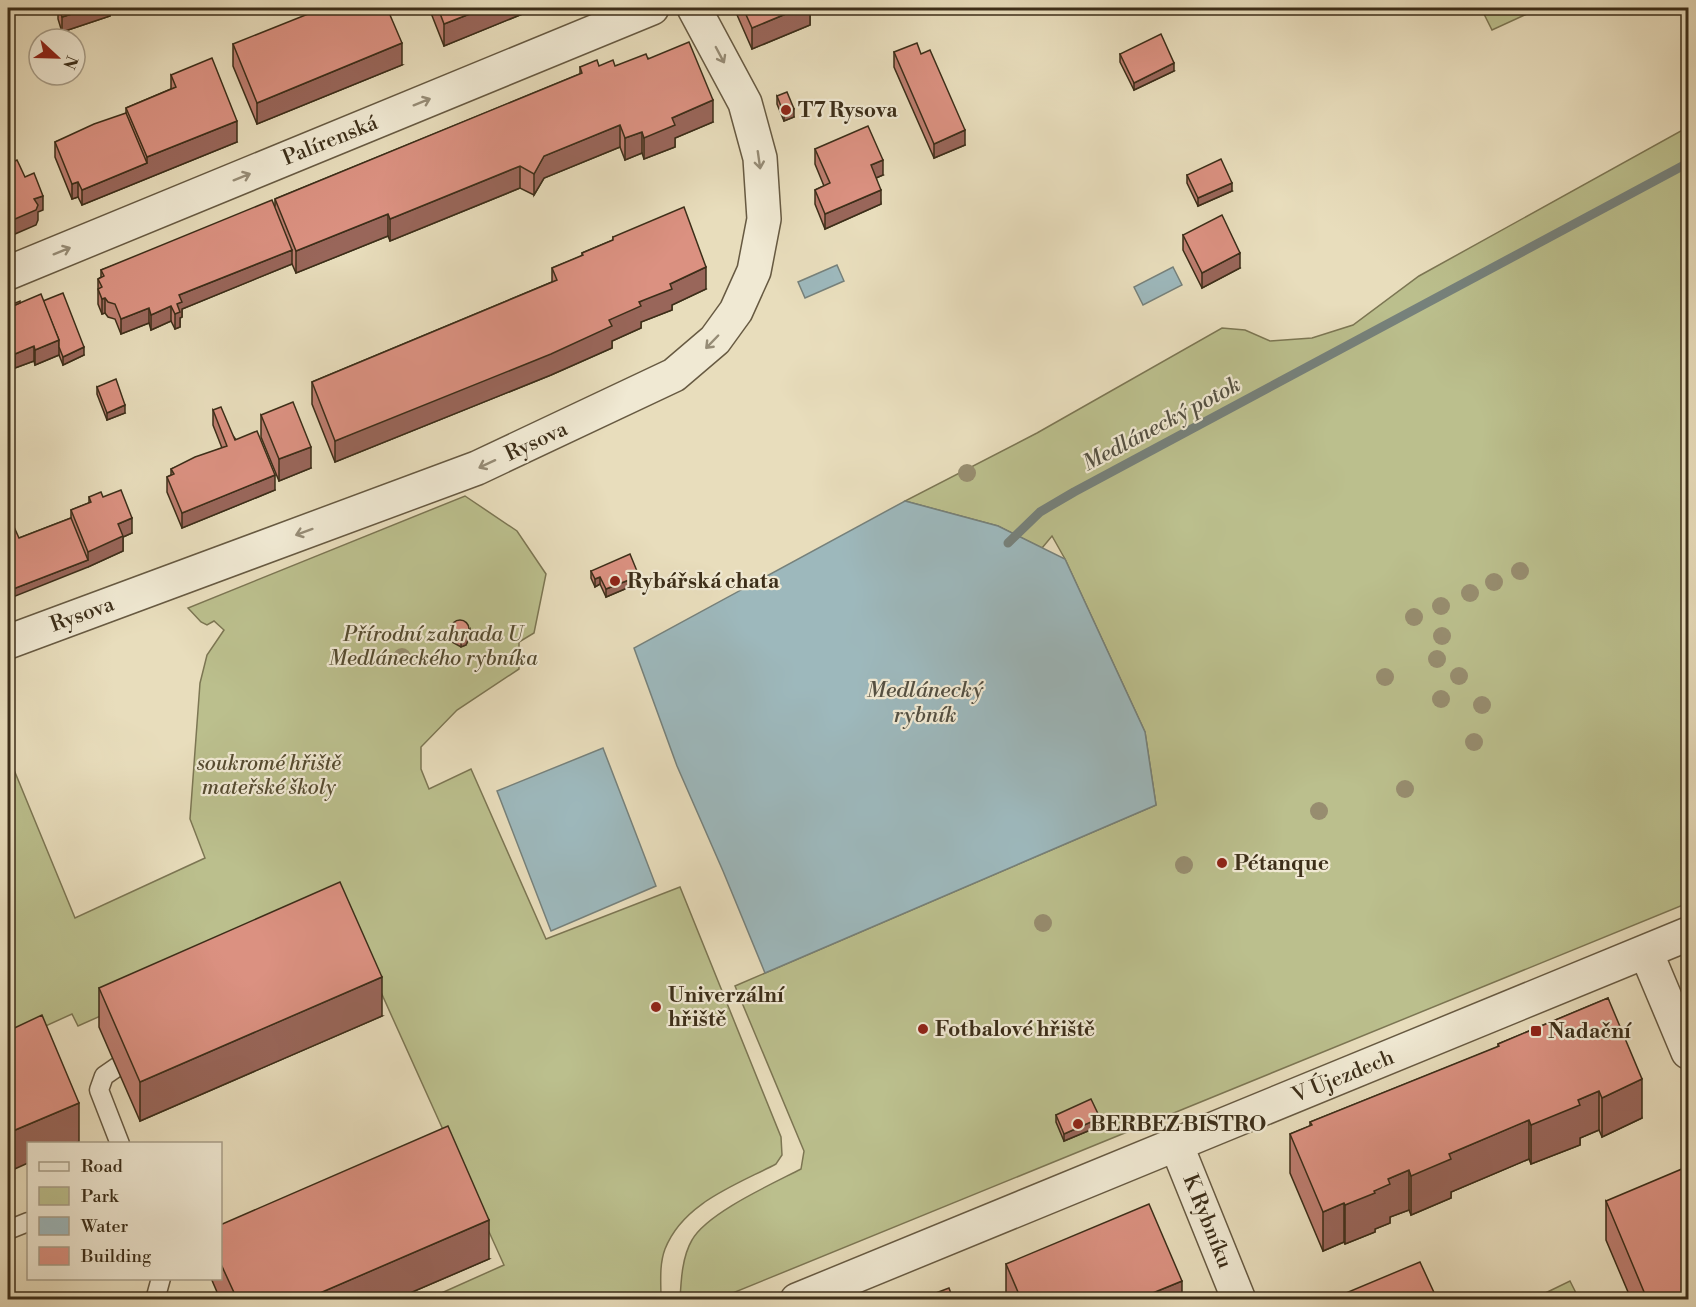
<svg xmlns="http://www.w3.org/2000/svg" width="1696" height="1307" viewBox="0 0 1696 1307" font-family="'Libre Bodoni',serif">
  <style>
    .green { fill: #bbbf8d; stroke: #7c7653; stroke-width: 1.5 }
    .water { fill: #9db8bc; stroke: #76817b; stroke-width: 1.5 }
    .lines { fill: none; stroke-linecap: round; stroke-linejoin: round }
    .stream { stroke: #76817b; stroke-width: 9 }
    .lane-casing { stroke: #675a42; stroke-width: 21 }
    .street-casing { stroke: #675a42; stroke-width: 36 }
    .lane { stroke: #f0e9d3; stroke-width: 18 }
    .street { stroke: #f0e9d3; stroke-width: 33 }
    .tree { fill: #978d6f }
    .wall { fill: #bc7d6f; stroke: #3c2e19; stroke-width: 1.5 }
    .shaded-wall { fill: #99665a; stroke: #3c2e19; stroke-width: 1.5 }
    .building { fill: #db9181; stroke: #3c2e19; stroke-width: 1.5 }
    .oneway { stroke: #968c76 }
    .poi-dot { fill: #8f2418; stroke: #f0e9d3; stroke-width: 2 }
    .labels { text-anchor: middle; stroke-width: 4.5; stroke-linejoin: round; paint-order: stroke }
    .poi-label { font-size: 21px; font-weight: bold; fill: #3c2e19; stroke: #f0e9d3; text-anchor: start }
    .street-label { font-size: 21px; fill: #3c2e19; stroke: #f0e9d3 }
    .park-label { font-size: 21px; font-style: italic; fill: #554b30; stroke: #f0e9d3 }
    .water-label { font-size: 22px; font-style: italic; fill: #545042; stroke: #f0e9d3 }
  </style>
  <rect width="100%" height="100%" fill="#e8ddbc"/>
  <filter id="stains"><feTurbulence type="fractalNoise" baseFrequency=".00333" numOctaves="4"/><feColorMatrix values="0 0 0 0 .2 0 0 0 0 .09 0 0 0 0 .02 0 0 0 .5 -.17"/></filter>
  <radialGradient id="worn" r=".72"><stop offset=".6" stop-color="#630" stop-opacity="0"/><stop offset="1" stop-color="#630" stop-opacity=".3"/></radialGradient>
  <!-- green -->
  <g class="green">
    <polygon points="1481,8 1540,8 1492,30"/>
    <path d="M1688,127V871L1682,874L1688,891V903L718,1299L680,1300C681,1281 682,1257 692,1240C707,1213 772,1184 801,1169L804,1151L735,986L1156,805L1145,732L1065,559L1052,536L1042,548L998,526L905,501L1037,433L1222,328L1245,330L1270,341L1312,338L1353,325L1419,276Z"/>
    <path d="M465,496L517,531L546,574L534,633L519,642V669L457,710L421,747V769L429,789L471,769L546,939L680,887L781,1137L782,1155L776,1164C736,1185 683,1203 665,1249C659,1265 661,1283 661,1299H428L504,1265L343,908L78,1026L72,1014L8,1043V767L12,765L75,918L205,858L190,819L200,683L207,655L224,630L214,621L207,625L201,622L188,608Z"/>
    <polygon points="1570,1281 1579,1299 1533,1299"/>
  </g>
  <!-- water -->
  <g class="water">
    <polygon points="837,265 844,281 805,298 798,282"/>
    <polygon points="1173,267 1182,285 1143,305 1134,287"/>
    <polygon points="905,501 998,526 1065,559 1145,732 1156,805 765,973 723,871 677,766 634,648"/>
    <polygon points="603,748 656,886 551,931 497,791"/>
  </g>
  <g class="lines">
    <!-- stream -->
    <polyline class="stream" points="1008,543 1040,512 1074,492 1688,163"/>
    <defs>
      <g id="lane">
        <polyline points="117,1067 104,1076 99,1090 120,1144"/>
        <polyline points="8,1230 28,1222"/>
        <polyline points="155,1300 161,1278"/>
      </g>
      <g id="street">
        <polyline points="8,273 652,8"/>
        <polyline points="8,642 477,468 674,375 715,340 736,311 754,271 764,219 760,158 745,103 694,8"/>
        <polyline points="1646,952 1688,1052"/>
        <polyline points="1176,1144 1239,1300"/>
        <polyline points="797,1300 1688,934"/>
      </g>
    </defs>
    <!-- lane casing -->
    <use href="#lane" class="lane-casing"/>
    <!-- street casing -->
    <use href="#street" class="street-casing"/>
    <!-- lane -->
    <use href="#lane" class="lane"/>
    <!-- street -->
    <use href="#street" class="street"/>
  </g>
  <!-- trees -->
  <g class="tree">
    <circle cx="967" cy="473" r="9"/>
    <circle cx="1520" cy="571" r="9"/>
    <circle cx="1494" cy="582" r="9"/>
    <circle cx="1470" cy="593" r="9"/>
    <circle cx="1441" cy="606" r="9"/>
    <circle cx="1414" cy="617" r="9"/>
    <circle cx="1442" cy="636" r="9"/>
    <circle cx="402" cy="657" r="9"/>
    <circle cx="1437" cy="659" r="9"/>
    <circle cx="1459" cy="676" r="9"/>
    <circle cx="1385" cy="677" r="9"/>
    <circle cx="1441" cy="699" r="9"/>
    <circle cx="1482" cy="705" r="9"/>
    <circle cx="1474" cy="742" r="9"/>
    <circle cx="1405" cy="789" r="9"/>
    <circle cx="1319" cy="811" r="9"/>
    <circle cx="1184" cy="865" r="9"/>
    <circle cx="1043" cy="923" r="9"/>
  </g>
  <!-- wall -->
  <g class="wall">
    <polygon points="58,8 110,8 110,16 62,32 58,19"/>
    <polygon points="429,8 537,8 444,46"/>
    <polygon points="734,8 810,8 810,25 752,49"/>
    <polygon points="233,44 402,65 257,124 233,66"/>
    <polygon points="894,52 921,54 965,145 934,158 894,67"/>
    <polygon points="1120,54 1174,71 1134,90 1120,62"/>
    <polygon points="648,58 713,122 675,138 675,147 644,159 642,153 625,160 620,147 544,178 534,195 520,188 390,241 388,236 296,273 292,264 182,309 182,317 180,318 180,327 175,329 171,321 151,330 149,323 121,334 115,319 108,317 105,313 102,314 98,304 98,279 101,277 101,270 275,206 275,199 580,74 580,67 599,66 615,66"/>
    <polygon points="171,75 237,142 82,205 78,197 72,199 55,157 55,142 126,115 126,108 171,89"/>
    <polygon points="777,96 794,117 784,121 777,104"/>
    <polygon points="815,149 883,175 876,178 881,204 825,229 815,204 815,190 824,186 815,164"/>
    <polygon points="1187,175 1232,191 1198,206 1187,183"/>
    <polygon points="1183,235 1240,268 1202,288 1183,250"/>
    <polygon points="613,237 706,289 672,305 672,310 641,322 641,328 612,341 612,348 551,375 335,462 312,404 312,382 552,282 552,268 582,256 582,253 613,240"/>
    <polygon points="43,301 84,355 63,365 59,355 35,365 34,361 15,368 13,363 8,366 20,303"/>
    <polygon points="97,387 125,413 107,420 97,394"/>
    <polygon points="213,410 275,490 182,528 167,492 167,477 171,475 171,469 222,448 213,425"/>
    <polygon points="261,415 311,468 279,481 261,437"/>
    <polygon points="89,497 103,497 132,533 123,537 123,551 88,567 19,538 71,518 71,510 89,503"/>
    <polygon points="591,571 639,583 606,597 600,584 595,587 591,578"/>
    <polygon points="451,629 470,636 466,645 461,647 452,642 451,636"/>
    <polygon points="99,988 382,1016 140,1121 99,1027"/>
    <polygon points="1608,998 1642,1118 1602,1137 1599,1130 1580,1138 1580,1145 1531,1164 1529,1159 1451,1192 1451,1198 1411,1215 1409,1210 1390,1217 1390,1223 1375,1229 1375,1232 1345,1244 1344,1242 1323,1251 1290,1173 1290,1134 1310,1126 1310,1122 1498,1047 1498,1044"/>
    <polygon points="1056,1115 1100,1126 1064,1141 1056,1122"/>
    <polygon points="1606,1201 1689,1299 1631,1299 1606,1240"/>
    <polygon points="220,1225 489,1259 396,1299 220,1299 211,1278 220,1278"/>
    <polygon points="1006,1264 1182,1299 1006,1299"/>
  </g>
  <!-- shaded-wall -->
  <g class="shaded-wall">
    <polygon points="91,8 110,8 110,16 62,32 62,17"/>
    <polygon points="485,8 537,8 444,46 444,24"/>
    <polygon points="800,8 810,8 810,25 752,49 752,28"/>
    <polygon points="402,43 402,65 257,124 257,103"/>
    <polygon points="1174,63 1174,71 1134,90 1134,83"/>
    <polygon points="713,100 713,122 675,138 675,147 644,159 644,138 672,118"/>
    <polygon points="794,109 794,117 784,121 784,114"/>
    <polygon points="237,121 237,142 82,205 82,190 147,163 147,157"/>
    <polygon points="620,125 620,147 544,178 534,195 534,174 544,156"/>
    <polygon points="965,130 965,145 934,158 934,144"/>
    <polygon points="642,132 642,153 625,160 625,138"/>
    <polygon points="883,160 883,175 871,180 871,165"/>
    <polygon points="520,166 520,188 390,241 390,219"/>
    <polygon points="78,182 78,197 72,199 72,184"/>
    <polygon points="1232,183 1232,191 1198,206 1198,198"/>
    <polygon points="881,190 881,204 825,229 825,214"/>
    <polygon points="43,196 43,210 38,212 38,220 36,225 8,237 8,222 34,199"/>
    <polygon points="388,214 388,236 296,273 296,251"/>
    <polygon points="292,250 292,264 182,309 182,317 180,318 180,327 175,329 175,314 179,295"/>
    <polygon points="1240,253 1240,268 1202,288 1202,273"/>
    <polygon points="706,267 706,289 672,305 672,310 641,322 641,328 612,341 612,348 551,375 335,462 335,441 609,320 670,284"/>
    <polygon points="105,298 105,313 102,314 102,299"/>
    <polygon points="171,306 171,321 151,330 151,315"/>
    <polygon points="149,308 149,323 121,334 121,319"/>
    <polygon points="59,340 59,355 35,365 35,350"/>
    <polygon points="34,346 34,361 15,368 15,354"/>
    <polygon points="84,347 84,355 63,365 63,357"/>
    <polygon points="13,349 13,363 8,366 8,351"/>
    <polygon points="125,405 125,413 107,420 107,413"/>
    <polygon points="311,447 311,468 279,481 279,459"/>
    <polygon points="275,475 275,490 182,528 182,513"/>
    <polygon points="132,518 132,533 123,537 123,551 88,567 8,599 8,591 88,560 88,552 118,524"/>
    <polygon points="639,576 639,583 606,597 606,589"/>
    <polygon points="600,577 600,584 595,587 595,579"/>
    <polygon points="470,629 470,636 466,645 461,647 461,639"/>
    <polygon points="382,977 382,1016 140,1121 140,1082"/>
    <polygon points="1642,1079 1642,1118 1602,1137 1602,1098"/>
    <polygon points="1599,1091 1599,1130 1580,1138 1580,1145 1531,1164 1531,1125 1578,1100"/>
    <polygon points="79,1103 79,1142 75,1143 28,1143 28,1163 8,1172 8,1133"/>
    <polygon points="1100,1118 1100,1126 1064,1141 1064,1134"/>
    <polygon points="1529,1120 1529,1159 1451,1192 1451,1198 1411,1215 1411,1176 1449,1154"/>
    <polygon points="1409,1170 1409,1210 1390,1217 1390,1223 1375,1229 1375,1232 1345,1244 1345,1205 1374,1191 1388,1179"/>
    <polygon points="1344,1203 1344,1242 1323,1251 1323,1212"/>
    <polygon points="489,1220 489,1259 396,1299 306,1299"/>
    <polygon points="1182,1281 1182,1299 1138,1299"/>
  </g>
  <!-- building -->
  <g class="building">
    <polygon points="59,8 91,8 62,17"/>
    <polygon points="323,8 387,8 402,43 257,103 233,44"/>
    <polygon points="438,8 485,8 444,24"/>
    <polygon points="743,8 800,8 752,28"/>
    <polygon points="1161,34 1174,63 1134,83 1120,54"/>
    <polygon points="689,42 713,100 672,118 675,125 644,138 642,132 625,138 620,125 544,156 534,174 520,166 390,219 388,214 296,251 275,199 582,73 580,67 597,60 599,66 613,60 615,66 646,54 648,59"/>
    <polygon points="917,43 921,54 930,50 965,130 934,144 894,52"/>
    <polygon points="212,58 237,121 147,157 126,108 176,87 171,75"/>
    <polygon points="787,92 794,109 784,114 777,96"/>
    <polygon points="126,113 147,163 82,190 78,182 72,184 55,142 94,124"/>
    <polygon points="868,126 883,160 871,165 881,190 825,214 815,190 830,183 815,149"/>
    <polygon points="1221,159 1232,183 1198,198 1187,175"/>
    <polygon points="8,160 13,162 17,160 25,177 34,173 43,196 34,199 38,205 36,210 8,222"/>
    <polygon points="272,200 292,250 179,295 182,302 177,304 180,312 175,314 171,306 151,315 149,308 121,319 115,304 108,302 105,298 102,299 98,289 102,287 98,279 104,276 101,270"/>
    <polygon points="684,207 706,267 670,284 672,289 639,302 641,306 609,320 612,326 551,354 335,441 312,382 557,280 552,268 583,255 582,253 613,240 613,237"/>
    <polygon points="1222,215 1240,253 1202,273 1183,235"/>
    <polygon points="63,293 84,347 63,357 59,347 59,340 43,301"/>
    <polygon points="41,294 59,340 35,350 34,346 15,354 13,349 8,351 8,308"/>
    <polygon points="20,301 20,303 8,308 8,306"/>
    <polygon points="116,379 125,405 107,413 97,387"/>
    <polygon points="293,402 311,447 279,459 261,415"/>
    <polygon points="221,407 235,440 257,431 275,475 182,513 167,477 174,474 171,469 195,457 227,446 213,410"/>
    <polygon points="121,490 132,518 118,524 123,536 88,552 71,510 91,502 89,497 101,492 103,497"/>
    <polygon points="10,518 19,538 71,518 88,560 8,591 8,519"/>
    <polygon points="630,554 639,576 606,589 600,577 595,579 591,571"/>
    <circle cx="460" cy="629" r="9"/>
    <polygon points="340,882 382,977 140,1082 99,988"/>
    <polygon points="1608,998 1642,1079 1602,1098 1599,1091 1578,1100 1580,1105 1531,1125 1529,1120 1449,1154 1451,1159 1411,1176 1409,1170 1388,1179 1390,1184 1374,1191 1375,1193 1345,1205 1344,1203 1323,1212 1290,1134 1312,1125 1310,1122 1499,1046 1498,1044"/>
    <polygon points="42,1015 79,1103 8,1133 8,1031"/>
    <polygon points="1091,1099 1100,1118 1064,1134 1056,1115"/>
    <polygon points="448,1126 489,1220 306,1299 237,1299 220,1262 220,1225"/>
    <polygon points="1689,1166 1689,1299 1647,1299 1606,1201"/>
    <polygon points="1149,1204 1182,1281 1138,1299 1021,1299 1006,1264"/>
    <polygon points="1420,1262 1437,1299 1335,1299 1334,1298"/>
    <polygon points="949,1288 953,1299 920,1299"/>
  </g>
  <!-- one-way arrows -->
  <defs><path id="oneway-shaft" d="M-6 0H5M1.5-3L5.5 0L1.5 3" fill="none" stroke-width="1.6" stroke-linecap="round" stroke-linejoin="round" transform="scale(1.5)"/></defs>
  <g class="oneway">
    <use href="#oneway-shaft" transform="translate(720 55) rotate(62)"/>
    <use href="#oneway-shaft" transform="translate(422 102) rotate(-22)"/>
    <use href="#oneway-shaft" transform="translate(759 160) rotate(82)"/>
    <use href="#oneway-shaft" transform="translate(242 177) rotate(-22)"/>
    <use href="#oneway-shaft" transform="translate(62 251) rotate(-22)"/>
    <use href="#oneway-shaft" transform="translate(712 342) rotate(134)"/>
    <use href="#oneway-shaft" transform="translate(487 464) rotate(155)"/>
    <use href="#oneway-shaft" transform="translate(304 532) rotate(160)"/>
  </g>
  <!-- markers -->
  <g class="poi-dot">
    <circle cx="786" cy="110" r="6"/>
    <circle cx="615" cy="581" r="6"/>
    <circle cx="1222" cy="863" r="6"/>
    <circle cx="656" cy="1007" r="6"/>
    <circle cx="923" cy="1029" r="6"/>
    <rect x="1530" y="1025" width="12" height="12" rx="3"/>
    <circle cx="1078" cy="1124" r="6"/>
  </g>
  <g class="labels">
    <!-- poi labels -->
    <g class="poi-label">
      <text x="798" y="117">T7 Rysova</text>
      <text x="627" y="588">Rybářská chata</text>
      <text x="1234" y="870">Pétanque</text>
      <text x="668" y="1002">Univerzální<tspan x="668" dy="24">hřiště</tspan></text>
      <text x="935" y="1036">Fotbalové hřiště</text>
      <text x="1548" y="1038">Nadační</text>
      <text x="1090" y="1131">BERBEZ BISTRO</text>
    </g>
    <!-- street labels -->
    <g class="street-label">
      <text transform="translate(330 140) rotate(-22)" y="7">Palírenská</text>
      <text transform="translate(536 441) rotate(-25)" y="7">Rysova</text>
      <text transform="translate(82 614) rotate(-20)" y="7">Rysova</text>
      <text transform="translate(1343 1076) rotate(-22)" y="7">V Újezdech</text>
      <text transform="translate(1208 1221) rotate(68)" y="7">K Rybníku</text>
    </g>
    <!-- park labels -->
    <g class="park-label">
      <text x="433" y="641">Přírodní zahrada U<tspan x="433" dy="24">Medláneckého rybníka</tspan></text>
      <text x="269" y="770">soukromé hřiště<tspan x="269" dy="24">mateřské školy</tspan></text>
    </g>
    <!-- water labels -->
    <g class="water-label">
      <text transform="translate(1161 423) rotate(-28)" y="8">Medlánecký potok</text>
      <text x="925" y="697">Medlánecký<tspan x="925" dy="25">rybník</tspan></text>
    </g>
  </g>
  <!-- margin -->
  <rect width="1696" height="1307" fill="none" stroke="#e8ddbc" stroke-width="30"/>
  <rect x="9" y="9" width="1678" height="1289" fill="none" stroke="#3c2e19" stroke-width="3"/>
  <rect x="15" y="15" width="1666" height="1277" fill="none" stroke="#3c2e19" stroke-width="1.5"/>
  <!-- legend -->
  <rect x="27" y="1142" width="195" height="138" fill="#f0e9d3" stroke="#a89e89" stroke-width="1.5"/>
  <rect x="39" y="1162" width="30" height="9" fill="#f0e9d3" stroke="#a89e89" stroke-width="1.5"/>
  <text x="81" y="1172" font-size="18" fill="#3c2e19">Road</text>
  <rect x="39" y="1187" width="30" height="18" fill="#bbbf8d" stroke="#a89e89" stroke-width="1.5"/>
  <text x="81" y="1202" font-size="18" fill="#3c2e19">Park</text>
  <rect x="39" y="1217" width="30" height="18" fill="#9db8bc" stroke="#a89e89" stroke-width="1.5"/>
  <text x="81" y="1232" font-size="18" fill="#3c2e19">Water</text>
  <rect x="39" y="1247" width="30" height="18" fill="#db9181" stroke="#a89e89" stroke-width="1.5"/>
  <text x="81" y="1262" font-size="18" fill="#3c2e19">Building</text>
  <!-- north arrow -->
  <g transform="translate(57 57) rotate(112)"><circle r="28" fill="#f0e9d3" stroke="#a89e89" stroke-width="1.5"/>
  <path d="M0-4.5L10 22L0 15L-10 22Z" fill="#8f2418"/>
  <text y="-9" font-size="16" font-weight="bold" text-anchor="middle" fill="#3c2e19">N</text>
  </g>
  <rect width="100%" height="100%" filter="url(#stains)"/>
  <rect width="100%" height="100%" fill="url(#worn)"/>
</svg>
